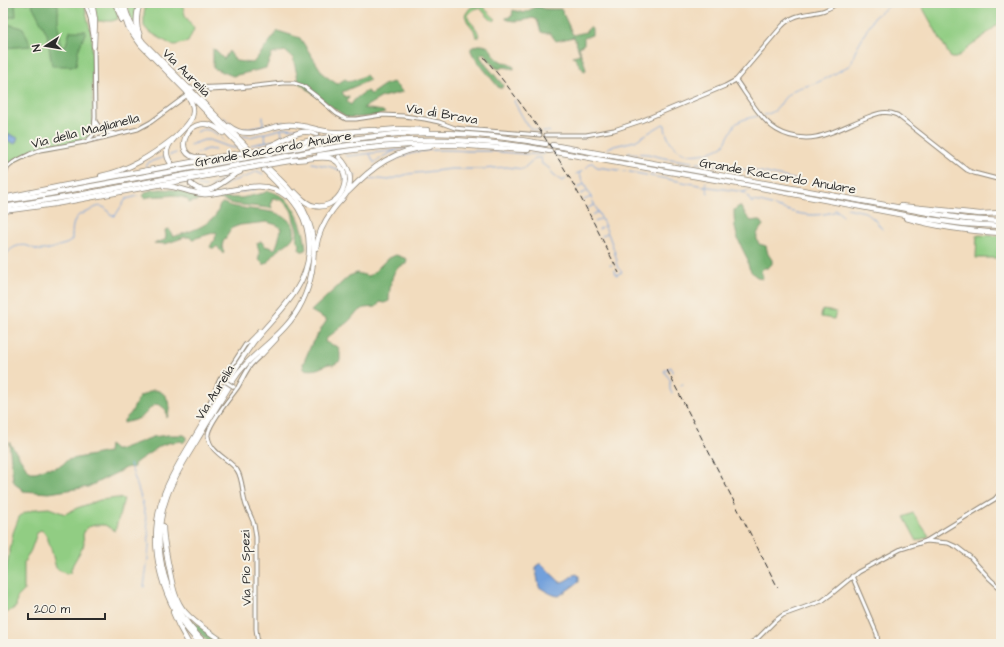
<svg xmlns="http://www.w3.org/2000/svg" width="1004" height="647" viewBox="0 0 1004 647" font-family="'Architects Daughter',sans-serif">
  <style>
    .green { fill: #91cd83; stroke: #5e7c57 }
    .forest { fill: #74b071; stroke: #506e4e }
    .water { fill: #72a0db; stroke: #4e6683 }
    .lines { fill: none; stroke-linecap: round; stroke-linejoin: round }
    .stream { stroke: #72a0db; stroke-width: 1 }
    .minor-tunnel { stroke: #cab9a1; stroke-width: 3; stroke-dasharray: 3 1.5; stroke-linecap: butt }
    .highway-tunnel { stroke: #cab9a1; stroke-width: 4.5; stroke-dasharray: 4.5 2; stroke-linecap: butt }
    .minor-casing { stroke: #8e8474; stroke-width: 5 }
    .highway-casing { stroke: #8e8474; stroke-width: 6 }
    .minor { stroke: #fff; stroke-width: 3 }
    .highway { stroke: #fff; stroke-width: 4.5 }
    .rail { stroke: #2b2b2b; stroke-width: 1; stroke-dasharray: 6 3; stroke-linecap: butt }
    .minor-bridge-casing { stroke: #8e8474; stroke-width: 5; stroke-linecap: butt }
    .highway-bridge-casing { stroke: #8e8474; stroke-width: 6; stroke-linecap: butt }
    .minor-bridge { stroke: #fff; stroke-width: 3 }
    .highway-bridge { stroke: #fff; stroke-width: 4.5 }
    .labels { text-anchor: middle; stroke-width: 4; stroke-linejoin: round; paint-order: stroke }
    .street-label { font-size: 13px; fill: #2b2b2b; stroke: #f7f3e8 }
  </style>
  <rect width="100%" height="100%" fill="#f7f3e8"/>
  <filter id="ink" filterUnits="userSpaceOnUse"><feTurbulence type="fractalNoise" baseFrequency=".025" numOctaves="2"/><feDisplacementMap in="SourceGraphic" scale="8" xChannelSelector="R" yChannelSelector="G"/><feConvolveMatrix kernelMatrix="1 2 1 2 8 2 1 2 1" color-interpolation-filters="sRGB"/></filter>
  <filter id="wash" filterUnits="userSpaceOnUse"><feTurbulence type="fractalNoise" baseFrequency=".012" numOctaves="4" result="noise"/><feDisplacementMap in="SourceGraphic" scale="16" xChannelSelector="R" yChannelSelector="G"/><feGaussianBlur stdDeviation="0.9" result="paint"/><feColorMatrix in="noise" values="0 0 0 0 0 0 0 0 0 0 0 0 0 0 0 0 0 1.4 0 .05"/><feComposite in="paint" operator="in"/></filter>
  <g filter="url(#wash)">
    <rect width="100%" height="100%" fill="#f2dcbe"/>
    <!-- green -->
    <g class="green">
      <path d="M3,3H84L92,37L93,128C90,148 53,143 38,148C26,152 16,162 5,166L3,165Z"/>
      <polygon points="94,3 114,3 117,12 118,19 112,21 97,21"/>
      <polygon points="126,3 138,3 135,27 132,21"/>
      <polygon points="146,3 182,3 185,15 194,29 188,42 175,45 170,44 148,31 144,26 144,13"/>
      <polygon points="920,3 1001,3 1001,22 956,58 951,58"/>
      <path d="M478,4C485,7 490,15 496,19L494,21L490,19L480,8C476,8 474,9 471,12C469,13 467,14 468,17C468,22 478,26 479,37H476L474,30L467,21L465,15L470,8Z"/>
      <polygon points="977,235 1001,236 1001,258 976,258"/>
      <polygon points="822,310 836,312 834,319 821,317"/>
      <path d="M117,498L124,499L115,531L105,525H95L88,527L85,530L83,535L84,543L83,547L73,564L70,573L66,574L56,568C53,558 50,539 43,531L40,530L37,533L31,550L24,563V591L17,598L16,607L5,614L3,617V585L10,550L13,533L19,517L24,513L36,509L49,508L65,514L77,508L100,500Z"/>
      <polygon points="913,513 929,536 917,541 904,517"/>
    </g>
    <!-- forest -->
    <g class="forest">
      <polygon points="6,3 15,3 16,16 7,18 7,24 23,28 31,46 3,48 3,12 4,11"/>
      <polygon points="31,3 53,3 58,5 58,25 61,47 66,45 70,31 86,31 78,51 76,66 52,66 47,34"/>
      <path d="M535,7H540L545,9H561L573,35L586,32L588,29L590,27L592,29V35L584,38V44L579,47C580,55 585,62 586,70L584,71L573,56L580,54L574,37L556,41L550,33H544L541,32L537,20L533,18C524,20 515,23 506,19V18L512,16L513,10L524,13Z"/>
      <path d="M278,31L300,38L324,75L337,84L345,79C351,84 359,78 366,75L370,80L342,92L345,97L349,96L347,102L351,105C354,99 360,95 367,91L371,94L384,85L393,82L403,92L382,97L363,108L383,111L385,113C373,117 359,118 346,117L299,83L293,58L285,51L272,54L266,68L233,76L213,68V48L224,59L229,51L236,61L253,63Z"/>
      <path d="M477,45C494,44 489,53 499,60C504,63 510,64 514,67V69L504,67L499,69L495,67L485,54L483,53L480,56L486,65L503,85L502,88H499L474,57L471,51V48Z"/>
      <path d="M161,189L178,190L201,196L215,195L219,197L241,198L264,193C268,190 270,191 275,193C296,201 304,229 306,249L304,251H301L299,249L300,244C294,239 298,237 297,230C296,227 295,224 294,221C293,218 293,215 292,212C289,205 281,198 272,198L271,205L272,208H269L233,204L221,199L214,198L202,199L189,203C188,196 179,198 173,195C164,197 154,195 145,198L143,196C147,189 154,190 161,189Z"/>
      <path d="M222,203C225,203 227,205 231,206C234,207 239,207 243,208C259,211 280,209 292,224C294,227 295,231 294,235C292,243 281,246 276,252C272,255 269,260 266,264H263L258,259C261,254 258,249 257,243L261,241L265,246L272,248V249H275C278,244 280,234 281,228L277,225L267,222L240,225L232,228L223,242L222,247L224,252L223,254L217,246L214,249L210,247L217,234L216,232L193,239L189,237H185L165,244L154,243L165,240L166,236L165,230L169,229L173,237C188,232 218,224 219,206Z"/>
      <path d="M740,206L745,214L751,221L757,220L762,222L763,225C758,232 754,235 759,244L766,246L768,254L772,260V264L768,268H764L761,271L763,277L762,279C755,277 749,271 748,264C747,259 749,262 747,258C737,239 734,231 734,210L738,207Z"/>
      <path d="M396,255L407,259L406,264C402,265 397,268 395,271C391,278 389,292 389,301L384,303L380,302L376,307L364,308L355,314L349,321L327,338L325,342L338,347L340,353V361L333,365L328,364C318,369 315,371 304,369L303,364L312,343L327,320L311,311L349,276L357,273L368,276L371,275L387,259Z"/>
      <path d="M153,390C168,390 172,407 167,418L166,410C154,398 152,408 143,416C138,420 130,421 124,423V420L131,413L139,397Z"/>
      <polygon points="168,435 184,435 187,437 185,441 183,443 181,441 168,443 162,445 139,460 134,464 134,467 131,468 128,467 88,487 49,493 23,491 22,489 16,485 13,480 9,442 22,461 27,469 31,472 36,472 47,468 54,468 62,465 67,460 108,452 109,445 115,450 118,450 153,437"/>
      <polygon points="190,619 223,644 210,644 189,622 189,620"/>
    </g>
    <!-- water -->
    <g class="water">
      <polygon points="9,134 18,138 15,144 6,140"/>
      <path d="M539,564H541L560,582C567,582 571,575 577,574L579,576V582L559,596C553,596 544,590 539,587L536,570V566Z"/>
    </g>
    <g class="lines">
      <!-- stream -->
      <g class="stream">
        <path d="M515,100L514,101C517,107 526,124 530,128C532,130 534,130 537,130"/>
        <path d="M764,115C782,111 778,102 790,93C796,87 805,87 813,84C825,80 839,71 850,65L852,61L856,49L874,17L893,3"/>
        <polyline points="223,117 238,129"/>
        <polyline points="263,117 263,125"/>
        <polyline points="244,129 263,125"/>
        <polyline points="243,130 283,122"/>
        <polyline points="281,130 283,137"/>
        <path d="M197,132C208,125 217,134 225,141"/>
        <polyline points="543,132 545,132"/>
        <polyline points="546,132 549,131 550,132"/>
        <polyline points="264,133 266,141"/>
        <polyline points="242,136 250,137 285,128 301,129"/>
        <polyline points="288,142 288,140 296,136"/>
        <polyline points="190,145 204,140 210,140 229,147 236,148"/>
        <polyline points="251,145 270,141 276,141"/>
        <path d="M605,151L610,147L635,141L663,124L665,125C665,138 675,151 688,154C696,156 715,152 721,147C725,145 726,141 728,137C730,134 732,129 734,126C737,120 752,117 759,116"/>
        <polyline points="628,153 648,154 664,158 761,172 801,181"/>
        <polyline points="708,153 710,164 709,168"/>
        <polyline points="195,154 207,149 215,150"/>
        <polyline points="370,154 374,163 384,156 397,150"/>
        <polyline points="170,155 176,153"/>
        <polyline points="345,155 348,156 398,150 412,148"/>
        <polyline points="312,163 331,167 340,170"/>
        <path d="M389,163C414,148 439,149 467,151C474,151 481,151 488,151C507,152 525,155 544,154"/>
        <polyline points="592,163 597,167 625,171 709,187 738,191 745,193 752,203"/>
        <polyline points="146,166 149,162 165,157"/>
        <path d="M579,173C592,202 610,230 617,261L616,262"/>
        <polyline points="351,174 356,176"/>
        <polyline points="576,174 583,171 592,162"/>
        <polyline points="367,178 389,180 408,174 451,169 483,169 506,167 523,169 535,158 541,158 542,164 549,168 553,175 562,181 566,179"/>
        <polyline points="706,182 706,186 708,193"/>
        <path d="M197,185C209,191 219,182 227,175"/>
        <polyline points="578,188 584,184"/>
        <polyline points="216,190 232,181 246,177 257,171 263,174"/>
        <polyline points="743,192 750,190"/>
        <polyline points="581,194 588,191"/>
        <polyline points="221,196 256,189"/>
        <polyline points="584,200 591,197"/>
        <path d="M752,201C757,202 762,202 767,204C795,212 807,220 837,211"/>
        <polyline points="588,208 594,205"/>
        <polyline points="847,208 865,212 875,220 882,229"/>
        <polyline points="835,209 843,216"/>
        <polyline points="592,215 598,212"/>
        <polyline points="595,222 600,219"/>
        <polyline points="599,229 604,226"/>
        <polyline points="602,236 607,233"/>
        <path d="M3,261C7,250 16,243 28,246C33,248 38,251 43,250C49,250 56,247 62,245C66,244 70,243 72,239C72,231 72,221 79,215C83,213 88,212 91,210C94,208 99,205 103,207C109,209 107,215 115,216L126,199L138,196"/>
        <polyline points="610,265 612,265"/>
        <polyline points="615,270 616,275 622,272 618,268 616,263"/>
        <polyline points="672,372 671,367 664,371 671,381 670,382 670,390 672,393"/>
        <polyline points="681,385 683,384"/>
        <path d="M130,464C139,491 149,518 149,546C148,560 146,573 144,587"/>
      </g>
    </g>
  </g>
  <g filter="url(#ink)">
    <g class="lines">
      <!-- minor-tunnel -->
      <polyline class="minor-tunnel" points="193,92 209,90"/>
      <!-- highway-tunnel -->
      <path class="highway-tunnel" d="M316,134C323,137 328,144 333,149"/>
      <defs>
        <g id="minor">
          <polyline points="85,3 90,18 93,36"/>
          <polyline points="89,3 92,14 93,25"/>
          <path d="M736,80C746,94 755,110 767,122C779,135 799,140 816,137C832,134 852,123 868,117C878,113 887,110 897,115L967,170L974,173L1001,180"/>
          <polyline points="189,88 243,86"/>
          <polyline points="209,90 230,89 283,83 294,83 303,86 316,96 337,114 346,119 356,119 382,115 404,116 425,119 439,122 455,128 464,129 540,135"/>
          <polyline points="95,121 102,131 115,134"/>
          <path d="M546,135H586L614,130L641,121L725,86L736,80L782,26C800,7 819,19 837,3"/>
          <polyline points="86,142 93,135 94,131 95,117 94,44"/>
          <polyline points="3,191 6,171 8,167 14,162 30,154 40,150 85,142 138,129 151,122 186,96"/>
          <polyline points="206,411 220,379 232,365 245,345 250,341"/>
          <polyline points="926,541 990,502 995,499 1001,492"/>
          <polyline points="852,576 877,634 878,644"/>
          <path d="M258,644L256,629V537C255,531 255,525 252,519C250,513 246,508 245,502C242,492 243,479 237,470C228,458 210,453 208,436C207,425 231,397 238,387C242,380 245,373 250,366C253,362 257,359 261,355"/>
          <polyline points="749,644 758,638 775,621 783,615 822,601 830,595 858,572 901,549 926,541 948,543 957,547 970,557 990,579 1001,589"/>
        </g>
        <g id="highway">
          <polyline points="92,3 95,20 94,46"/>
          <polyline points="115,3 122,20"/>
          <polyline points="120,3 128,27 141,45 243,149"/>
          <path d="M124,3C127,18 133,30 143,42L248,148"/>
          <path d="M140,36C135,25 136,14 140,3"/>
          <path d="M229,126C247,141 265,127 285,125C301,123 317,131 333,132C347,133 362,130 376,130"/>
          <polyline points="375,131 398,129 427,130"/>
          <polyline points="325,138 352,134"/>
          <path d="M330,142C352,139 374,136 397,134C446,131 497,135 546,144"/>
          <polyline points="552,145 775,185 940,215 966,219 1001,221"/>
          <path d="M269,146C285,141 299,126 316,134"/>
          <path d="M335,147C408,136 477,137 550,151"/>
          <polyline points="256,151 319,139"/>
          <path d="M339,152C377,146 416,143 455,145C480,146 504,149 528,150"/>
          <polyline points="556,152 756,187 920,218 965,224 1001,226"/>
          <polyline points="261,155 324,143"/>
          <polyline points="319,155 333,153"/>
          <path d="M203,157C166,162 189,102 223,133"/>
          <polyline points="266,160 329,148"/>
          <path d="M293,160C306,161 320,154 333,159C337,161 339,163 341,167C353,185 335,210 315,206C307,205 301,198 295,192"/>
          <path d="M170,162C153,136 212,128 187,95"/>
          <polyline points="271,164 296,160"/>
          <path d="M101,176C129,170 151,156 173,139"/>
          <path d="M191,184C210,201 223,178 240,172"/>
          <path d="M164,186C179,186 188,193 203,194C209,195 215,193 221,192C243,188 267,180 286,196"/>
          <path d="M348,192C372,167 395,149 430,147"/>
          <polyline points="3,198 62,186 241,153"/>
          <polyline points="3,201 49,194 245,158"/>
          <polyline points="901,206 980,214 1001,213"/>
          <polyline points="3,207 79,195 254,162"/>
          <polyline points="3,211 55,204 255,167"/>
          <path d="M906,218C937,227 969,231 1001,233"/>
          <path d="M316,248C318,233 324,222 332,211C336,205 342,200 346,194C354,180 349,167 339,157"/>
          <polyline points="250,341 259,332"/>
          <polyline points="261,355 276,339"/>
          <path d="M163,526C163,539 166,550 168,563C172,580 173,598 185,612C196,625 213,634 226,644"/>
          <polyline points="173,612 179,626 189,644"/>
          <path d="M201,644C162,607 145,545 164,494C174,468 191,444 205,420C221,393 236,365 255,340C277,313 307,289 309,252C311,213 289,195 264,170"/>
          <path d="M206,644C166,606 148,549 167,496C174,476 186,458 197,440C209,420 220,401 232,382C246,359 267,347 285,327C312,298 323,247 304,211C296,194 282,182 269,169"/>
        </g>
      </defs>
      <!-- minor casing -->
      <use href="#minor" class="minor-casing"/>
      <!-- highway casing -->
      <use href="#highway" class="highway-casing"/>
      <!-- minor -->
      <use href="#minor" class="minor"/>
      <!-- highway -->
      <use href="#highway" class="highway"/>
      <!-- rail -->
      <g class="rail">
        <path d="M484,57C513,92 540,128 564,168C584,202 601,237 619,273"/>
        <polyline points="667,370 778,588"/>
      </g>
      <defs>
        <polyline id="minor-bridge" points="223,380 234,387"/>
        <g id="highway-bridge">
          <polyline points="319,139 325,138"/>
          <polyline points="324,143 330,142"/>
          <polyline points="329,148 335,147"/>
          <polyline points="241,153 256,151"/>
          <polyline points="333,153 339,152"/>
          <polyline points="245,158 261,155"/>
          <polyline points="254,162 266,160"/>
          <polyline points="255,167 271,164"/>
        </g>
      </defs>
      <!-- minor-bridge casing -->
      <use href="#minor-bridge" class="minor-bridge-casing"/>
      <!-- highway-bridge casing -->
      <use href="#highway-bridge" class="highway-bridge-casing"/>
      <!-- minor-bridge -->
      <use href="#minor-bridge" class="minor-bridge"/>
      <!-- highway-bridge -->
      <use href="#highway-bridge" class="highway-bridge"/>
    </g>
  </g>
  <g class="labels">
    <!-- street labels -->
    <g class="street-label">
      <text transform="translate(187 72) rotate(45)" y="5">Via Aurelia</text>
      <text transform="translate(442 113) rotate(10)" y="5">Via di Brava</text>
      <text transform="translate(85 130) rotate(-14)" y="5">Via della Maglianella</text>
      <text transform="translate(273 148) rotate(-10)" y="5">Grande Raccordo Anulare</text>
      <text transform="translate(778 175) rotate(10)" y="5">Grande Raccordo Anulare</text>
      <text transform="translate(214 392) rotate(-58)" y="5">Via Aurelia</text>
      <text transform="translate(245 568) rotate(-91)" y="5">Via Pio Spezi</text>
    </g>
  </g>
  <!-- margin -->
  <rect width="1004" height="647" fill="none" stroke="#f7f3e8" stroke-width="16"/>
  <!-- north arrow -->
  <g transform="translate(46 46) rotate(258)" stroke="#f7f3e8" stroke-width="3" paint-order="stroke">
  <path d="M0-3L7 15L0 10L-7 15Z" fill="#2b2b2b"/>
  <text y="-6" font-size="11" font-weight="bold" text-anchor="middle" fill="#2b2b2b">N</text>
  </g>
  <!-- scale -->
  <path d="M28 613v6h77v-6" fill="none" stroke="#2b2b2b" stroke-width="2"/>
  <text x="34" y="613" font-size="12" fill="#2b2b2b" stroke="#f7f3e8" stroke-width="3" paint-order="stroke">200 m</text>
</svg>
